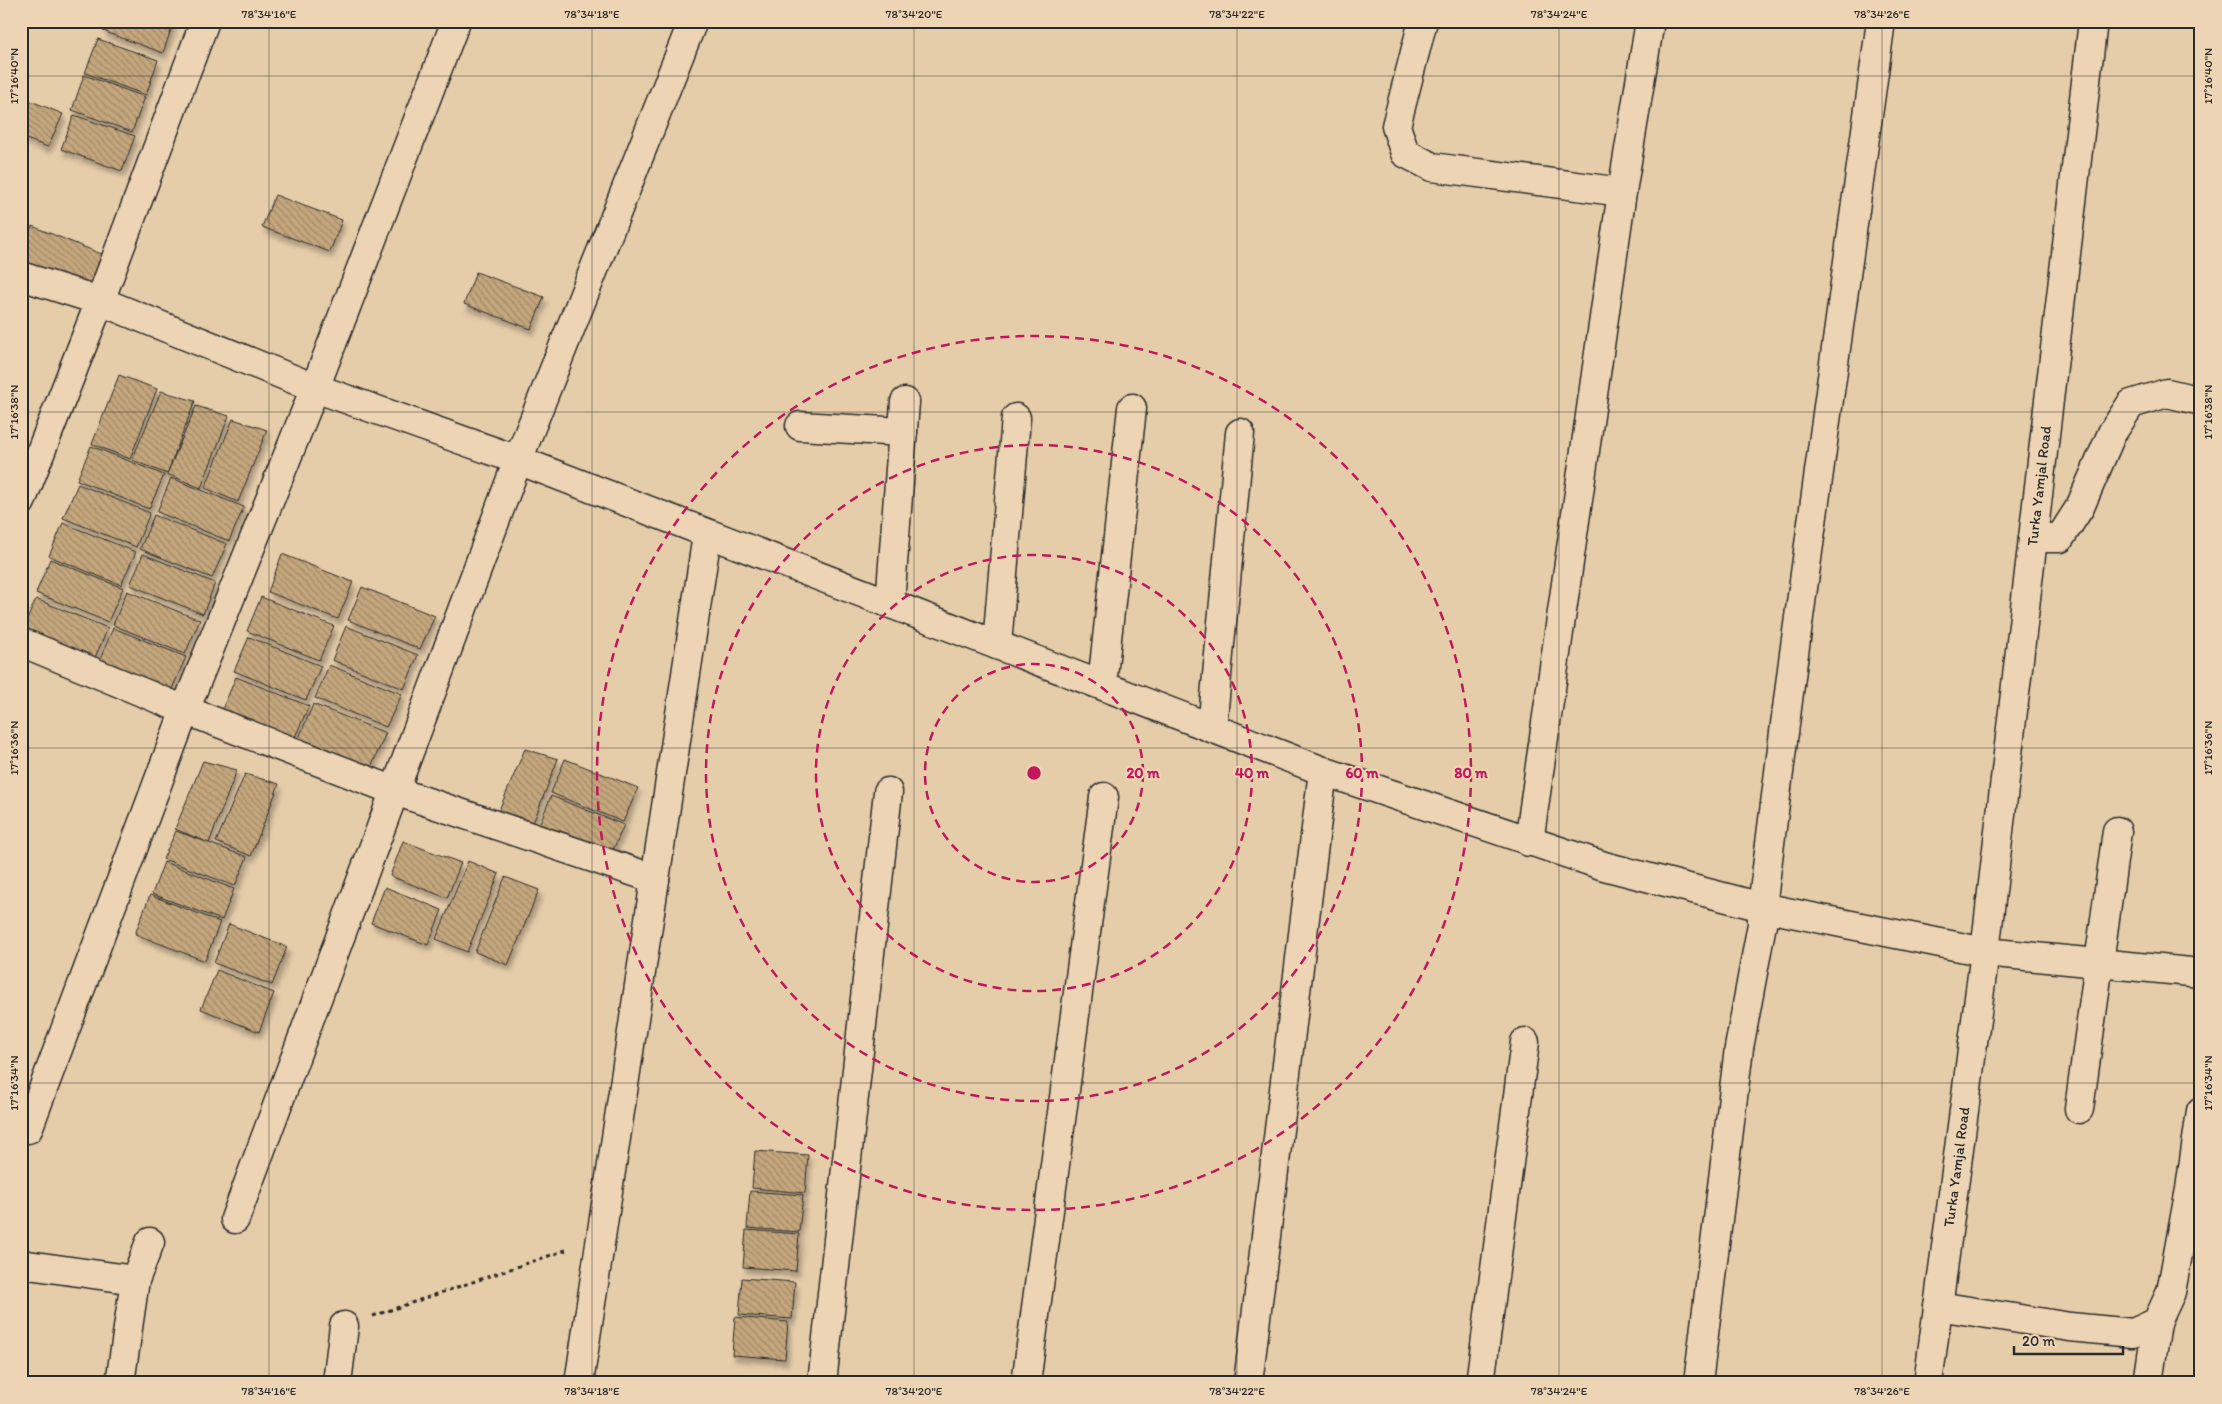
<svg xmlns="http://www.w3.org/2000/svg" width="2222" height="1404" viewBox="0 0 2222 1404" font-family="Itim,sans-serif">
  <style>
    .building { fill: url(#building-back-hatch); stroke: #2b2b2b; filter: url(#shadow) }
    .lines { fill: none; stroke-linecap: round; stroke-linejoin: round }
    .minor-casing { stroke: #2b2b2b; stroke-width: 31 }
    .path { stroke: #2b2b2b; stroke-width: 3; stroke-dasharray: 4 4; stroke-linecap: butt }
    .minor { stroke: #ecd4b4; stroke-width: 28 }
    .ticks { fill: none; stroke: #2b2b2b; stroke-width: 1; stroke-opacity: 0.45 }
    .ring { fill: none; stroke: #c2185b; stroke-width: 2.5; stroke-dasharray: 9 6 }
    .labels { text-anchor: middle; stroke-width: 4; stroke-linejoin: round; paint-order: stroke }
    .street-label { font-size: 15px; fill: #2b2b2b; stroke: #ecd4b4 }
    .centre { fill: #c2185b; stroke: #ecd4b4; stroke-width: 2.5 }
    .ring-label { font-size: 15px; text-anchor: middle; font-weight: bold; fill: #c2185b; stroke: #ecd4b4; stroke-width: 4; stroke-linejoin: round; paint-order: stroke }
    .neatline { fill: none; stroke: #2b2b2b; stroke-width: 2 }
    .ticks-label { font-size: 12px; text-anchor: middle; fill: #2b2b2b }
  </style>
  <defs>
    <pattern id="building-back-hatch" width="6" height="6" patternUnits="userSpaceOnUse" patternTransform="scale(1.25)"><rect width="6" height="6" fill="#c5a77d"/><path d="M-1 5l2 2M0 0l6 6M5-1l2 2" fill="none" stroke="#a08867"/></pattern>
    <filter id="shadow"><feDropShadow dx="3" dy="5.5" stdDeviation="2.5" flood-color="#0004"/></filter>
  </defs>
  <rect width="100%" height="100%" fill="#e6cdaa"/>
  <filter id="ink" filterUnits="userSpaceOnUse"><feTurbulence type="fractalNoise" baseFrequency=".02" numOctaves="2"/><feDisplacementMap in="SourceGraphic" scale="10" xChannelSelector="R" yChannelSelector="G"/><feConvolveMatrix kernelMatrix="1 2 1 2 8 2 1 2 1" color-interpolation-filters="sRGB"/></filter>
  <g filter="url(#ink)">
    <!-- building -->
    <g class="building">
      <polygon points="106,21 174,21 163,53 103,31"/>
      <polygon points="98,39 158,60 146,95 85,73"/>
      <polygon points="84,75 145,97 132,132 72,110"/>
      <polygon points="21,97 63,114 48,147 21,137"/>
      <polygon points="74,115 135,136 122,171 61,149"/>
      <polygon points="275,195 342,220 330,252 262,227"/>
      <polygon points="32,226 104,255 90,289 21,261 21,253"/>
      <polygon points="476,272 544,297 531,329 464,304"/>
      <polygon points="119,375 157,389 130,459 92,444"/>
      <polygon points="161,391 195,401 167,474 132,460"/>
      <polygon points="196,406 229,416 201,488 167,474"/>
      <polygon points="233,419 267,430 238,502 205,488"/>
      <polygon points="91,446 164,475 149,509 77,480"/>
      <polygon points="171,478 244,507 229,541 157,512"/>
      <polygon points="78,484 150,513 136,547 63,518"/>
      <polygon points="154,515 227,544 212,578 140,549"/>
      <polygon points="63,523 136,552 121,585 49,556"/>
      <polygon points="143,554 215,583 203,614 130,585"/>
      <polygon points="282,554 353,582 338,619 268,592"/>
      <polygon points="50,559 123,588 108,622 36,593"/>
      <polygon points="362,587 435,616 420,649 348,620"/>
      <polygon points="127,591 200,620 185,654 113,625"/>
      <polygon points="261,597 334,626 319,660 247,631"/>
      <polygon points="36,599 108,628 93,662 21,633"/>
      <polygon points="346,626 418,655 404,689 332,660"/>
      <polygon points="113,628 186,657 171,691 99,662"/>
      <polygon points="249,637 321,666 306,700 234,671"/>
      <polygon points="329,665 402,694 386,727 315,698"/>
      <polygon points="236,677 309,706 294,739 222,710"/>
      <polygon points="313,704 386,733 371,767 299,738"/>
      <polygon points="525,749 558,759 530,831 496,817"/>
      <polygon points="565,759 638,788 623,822 551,793"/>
      <polygon points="203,761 237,770 209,843 175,829"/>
      <polygon points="245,774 279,784 251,856 216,842"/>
      <polygon points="551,796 624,825 609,859 537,830"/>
      <polygon points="176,831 247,857 235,886 163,859"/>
      <polygon points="403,841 461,863 447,898 390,876"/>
      <polygon points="468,861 499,874 467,952 436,939"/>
      <polygon points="164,862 234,889 222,920 152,894"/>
      <polygon points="505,877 539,890 508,965 475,952"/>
      <polygon points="385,887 442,910 428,945 371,923"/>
      <polygon points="150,895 220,922 205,961 135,934"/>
      <polygon points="229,924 287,947 272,985 214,963"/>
      <polygon points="217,970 274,993 259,1032 201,1009"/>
      <polygon points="755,1151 808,1155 805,1193 752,1188"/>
      <polygon points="750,1191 803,1195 799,1232 747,1228"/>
      <polygon points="746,1230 799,1234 796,1271 743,1267"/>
      <polygon points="742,1278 795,1282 792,1319 739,1315"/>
      <polygon points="735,1317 788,1322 785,1359 732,1355"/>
    </g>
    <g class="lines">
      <defs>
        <g id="minor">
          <polyline points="1423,21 1396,126 1405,153 1432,167 1622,192"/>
          <polyline points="21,276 100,301 315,388 518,460 1323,771 1604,866 1762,907 1985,952 2201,973"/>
          <polyline points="800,426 903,432"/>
          <polyline points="21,502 100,301 205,21"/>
          <polyline points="2033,538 2060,538 2080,507 2112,433 2131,404 2167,393 2201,401"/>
          <polyline points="890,604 905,402"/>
          <polyline points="21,642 185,710 395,791 655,879"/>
          <polyline points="997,645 1016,418"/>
          <polyline points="1102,685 1132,408"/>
          <polyline points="1212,728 1240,433"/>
          <polyline points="1529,842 1622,192 1650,21"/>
          <polyline points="2079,1109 2117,831"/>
          <polyline points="28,1129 185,710 315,388 456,21"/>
          <polyline points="235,1219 518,460 693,21"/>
          <polyline points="21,1264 135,1280"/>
          <polyline points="1938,1306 2070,1327 2133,1333 2157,1322 2171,1292 2190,1189 2201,1111"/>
          <polyline points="120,1383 135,1280 150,1242"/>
          <polyline points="337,1383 344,1326"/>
          <polyline points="579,1383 707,535"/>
          <polyline points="822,1383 888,792"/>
          <polyline points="1026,1383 1104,797"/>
          <polyline points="1248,1383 1323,771"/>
          <polyline points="1480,1383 1525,1042"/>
          <polyline points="1698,1383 1739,1048 1762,924 1762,907 1793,661 1881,21"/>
          <path id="s1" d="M1928,1383L1985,952L2093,21"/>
          <polyline points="2148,1383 2157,1322"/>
        </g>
      </defs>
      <!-- minor casing -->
      <use href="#minor" class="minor-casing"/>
      <!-- path -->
      <polyline class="path" points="373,1316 566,1250"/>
      <!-- minor -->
      <use href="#minor" class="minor"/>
    </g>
  </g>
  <!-- ticks -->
  <path class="ticks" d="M269,21V1383M592,21V1383M914,21V1383M1237,21V1383M1559,21V1383M1882,21V1383M21,76H2201M21,412H2201M21,748H2201M21,1083H2201"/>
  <!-- distance rings -->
  <g class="ring">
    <circle cx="1034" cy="773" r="109"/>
    <circle cx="1034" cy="773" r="218"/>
    <circle cx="1034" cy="773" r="328"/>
    <circle cx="1034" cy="773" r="437"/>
  </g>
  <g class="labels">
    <!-- street labels -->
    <g class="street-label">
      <text dy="5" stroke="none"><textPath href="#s1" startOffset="904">Turka Yamjal Road</textPath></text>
      <text dy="5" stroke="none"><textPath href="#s1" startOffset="218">Turka Yamjal Road</textPath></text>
    </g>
  </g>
  <circle cx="1034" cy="773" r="8" class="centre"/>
  <g class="ring-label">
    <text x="1143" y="778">20 m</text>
    <text x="1252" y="778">40 m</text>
    <text x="1362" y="778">60 m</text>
    <text x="1471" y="778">80 m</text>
  </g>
  <!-- margin -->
  <rect width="2222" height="1404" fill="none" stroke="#ecd4b4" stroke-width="55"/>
  <!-- scale -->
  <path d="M2014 1346v8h109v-8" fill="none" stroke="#2b2b2b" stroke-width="2.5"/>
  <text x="2022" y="1346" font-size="15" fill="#2b2b2b" stroke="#ecd4b4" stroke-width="4" paint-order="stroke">20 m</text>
  <rect x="28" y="28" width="2166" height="1348" class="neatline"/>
  <g class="ticks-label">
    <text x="269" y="18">78°34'16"E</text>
    <text x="592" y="18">78°34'18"E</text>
    <text x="914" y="18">78°34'20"E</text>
    <text x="1237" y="18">78°34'22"E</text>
    <text x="1559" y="18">78°34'24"E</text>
    <text x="1882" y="18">78°34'26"E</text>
    <text transform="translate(14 76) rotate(-90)" y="4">17°16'40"N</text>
    <text transform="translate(2208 76) rotate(-90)" y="4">17°16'40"N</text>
    <text transform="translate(14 412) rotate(-90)" y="4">17°16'38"N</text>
    <text transform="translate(2208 412) rotate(-90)" y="4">17°16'38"N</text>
    <text transform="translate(14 748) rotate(-90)" y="4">17°16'36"N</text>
    <text transform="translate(2208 748) rotate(-90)" y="4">17°16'36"N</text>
    <text transform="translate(14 1083) rotate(-90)" y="4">17°16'34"N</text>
    <text transform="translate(2208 1083) rotate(-90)" y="4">17°16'34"N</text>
    <text x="269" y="1395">78°34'16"E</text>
    <text x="592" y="1395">78°34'18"E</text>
    <text x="914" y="1395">78°34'20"E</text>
    <text x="1237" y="1395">78°34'22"E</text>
    <text x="1559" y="1395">78°34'24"E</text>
    <text x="1882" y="1395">78°34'26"E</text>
  </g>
</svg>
